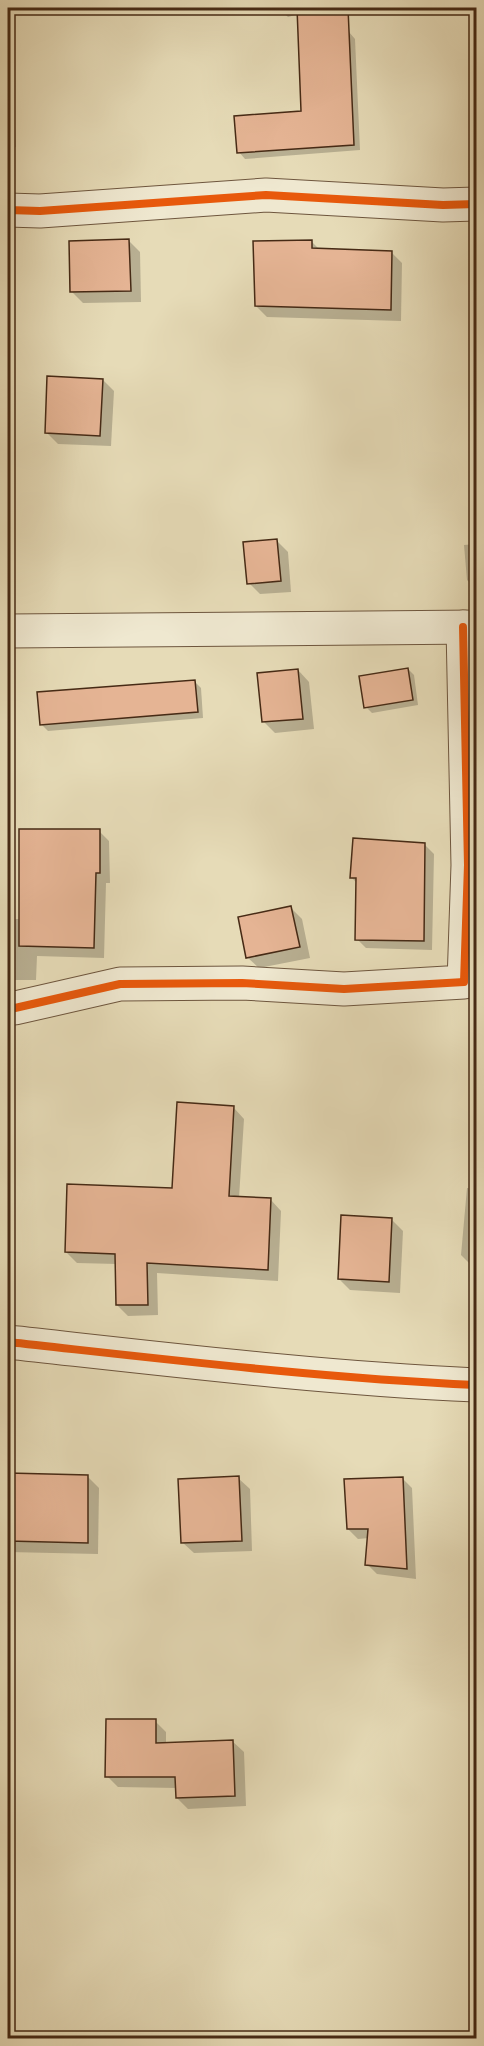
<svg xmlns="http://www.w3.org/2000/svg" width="484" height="2046" viewBox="0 0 484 2046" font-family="'Libre Bodoni',serif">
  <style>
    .shadow { fill: #0003 }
    .building { fill: #e5b494; stroke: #462a15; stroke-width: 1.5 }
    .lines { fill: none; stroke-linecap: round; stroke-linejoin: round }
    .minor-casing { stroke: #6e563e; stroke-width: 35 }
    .tertiary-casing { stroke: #6e563e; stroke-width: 35 }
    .minor { stroke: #efe8d0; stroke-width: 33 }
    .tertiary { stroke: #efe8d0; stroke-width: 33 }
    .cycleway-casing { stroke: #efe8d0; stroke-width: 11 }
    .cycleway { stroke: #e8590c; stroke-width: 8 }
  </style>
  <rect width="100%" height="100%" fill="#e6dbb7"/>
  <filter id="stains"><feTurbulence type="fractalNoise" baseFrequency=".00333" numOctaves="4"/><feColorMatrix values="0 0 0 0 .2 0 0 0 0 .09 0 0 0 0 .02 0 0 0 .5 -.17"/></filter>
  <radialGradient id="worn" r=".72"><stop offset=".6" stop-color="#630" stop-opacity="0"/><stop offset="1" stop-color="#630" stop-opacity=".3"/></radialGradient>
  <!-- shadow -->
  <g class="shadow">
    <polygon points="282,8 328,8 334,33 349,32 355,39 360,150 245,159 239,152 303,113 299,14 288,17 282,11"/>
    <polygon points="8,117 15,125 16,147 8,149"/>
    <polygon points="129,241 140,252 141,302 83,303 72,292"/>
    <polygon points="311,241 320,250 391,252 402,263 401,321 267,317 256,306"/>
    <polygon points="103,380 114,391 111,446 58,444 46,432"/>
    <polygon points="277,541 288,552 291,592 260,594 249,583"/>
    <polygon points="476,544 476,586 473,586 467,580 464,545"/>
    <polygon points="408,669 414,675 418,705 372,713 366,707"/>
    <polygon points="298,670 309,682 314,729 275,733 264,722"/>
    <polygon points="195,682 201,688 203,718 48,731 42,725"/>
    <polygon points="99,831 109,841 110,883 106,883 104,958 37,956 36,980 8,980 8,919 21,919"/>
    <polygon points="425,845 434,854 432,950 366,948 357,939 357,883 351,877"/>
    <polygon points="291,908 302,919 310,958 259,968 247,957"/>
    <polygon points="234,1108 244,1119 239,1198 271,1200 281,1211 278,1281 157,1273 158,1315 128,1316 117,1305 117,1264 77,1263 66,1252 173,1190"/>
    <polygon points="467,1188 476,1189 476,1267 472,1266 461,1255"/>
    <polygon points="392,1220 403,1231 400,1293 350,1290 339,1279"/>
    <polygon points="8,1475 87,1476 99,1488 98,1554 8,1552"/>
    <polygon points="238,1478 250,1489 252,1551 194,1553 182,1542"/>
    <polygon points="403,1479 412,1488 416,1579 377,1574 367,1564 369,1538 358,1539 348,1529"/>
    <polygon points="155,1721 166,1732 166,1744 232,1741 244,1752 246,1806 188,1809 177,1798 177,1788 118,1787 107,1776"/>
    <polygon points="8,1973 11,1977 8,1995"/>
  </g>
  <!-- building -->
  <g class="building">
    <polygon points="297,8 348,8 354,145 237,153 234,116 301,111"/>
    <polygon points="129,239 131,291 70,292 69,241"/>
    <polygon points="312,240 312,248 392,251 391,310 255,306 253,241"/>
    <polygon points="47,376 103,379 100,436 45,433"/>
    <polygon points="277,539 281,581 247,584 243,542"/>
    <polygon points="408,668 413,700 364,708 359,676"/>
    <polygon points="298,669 303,719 262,722 257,673"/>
    <polygon points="195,680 198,712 40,725 37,692"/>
    <polygon points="19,829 100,829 100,873 96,873 94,948 19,946"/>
    <polygon points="353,838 425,843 424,941 355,940 356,878 350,878"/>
    <polygon points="291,906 300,947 246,958 238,917"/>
    <polygon points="177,1102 234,1106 229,1196 271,1198 268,1270 147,1263 148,1305 116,1305 115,1254 65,1252 67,1184 172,1188"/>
    <polygon points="341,1215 392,1218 389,1282 338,1279"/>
    <polygon points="8,1473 88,1475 88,1543 8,1541"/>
    <polygon points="239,1476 242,1541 181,1543 178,1479"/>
    <polygon points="403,1477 407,1569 365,1565 368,1529 347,1529 344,1479"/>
    <polygon points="106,1719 156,1719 156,1743 233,1740 235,1796 176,1798 175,1777 105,1777"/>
  </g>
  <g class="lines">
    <defs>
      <g id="minor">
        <polyline points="8,210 40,211 266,195 443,205 476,204"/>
        <polyline points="8,631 476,627"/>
        <polyline points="8,1007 15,1008 120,984 242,983 344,989 464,982 468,865 463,627"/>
      </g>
      <path id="tertiary" d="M8,1342C164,1359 320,1378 476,1385"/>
    </defs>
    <!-- minor casing -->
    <use href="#minor" class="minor-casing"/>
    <!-- tertiary casing -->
    <use href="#tertiary" class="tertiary-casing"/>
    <!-- minor -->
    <use href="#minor" class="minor"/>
    <!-- tertiary -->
    <use href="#tertiary" class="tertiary"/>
    <defs>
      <g id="cycleway">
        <polyline points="8,210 40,211 266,195 443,205 476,204"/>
        <polyline points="8,1007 15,1008 120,984 242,983 344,989 464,982 468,865 463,627"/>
        <path d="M8,1342C164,1359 320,1378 476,1385"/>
      </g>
    </defs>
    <!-- cycleway casing -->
    <use href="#cycleway" class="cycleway-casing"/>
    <!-- cycleway -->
    <use href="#cycleway" class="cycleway"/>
  </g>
  <!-- margin -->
  <rect width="484" height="2046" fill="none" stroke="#e6dbb7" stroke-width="30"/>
  <rect x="9" y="9" width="466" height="2028" fill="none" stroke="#462a15" stroke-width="3"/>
  <rect x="15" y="15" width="454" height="2016" fill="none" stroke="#462a15" stroke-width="1.5"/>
  <rect width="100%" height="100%" filter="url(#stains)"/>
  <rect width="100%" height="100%" fill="url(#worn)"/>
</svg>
